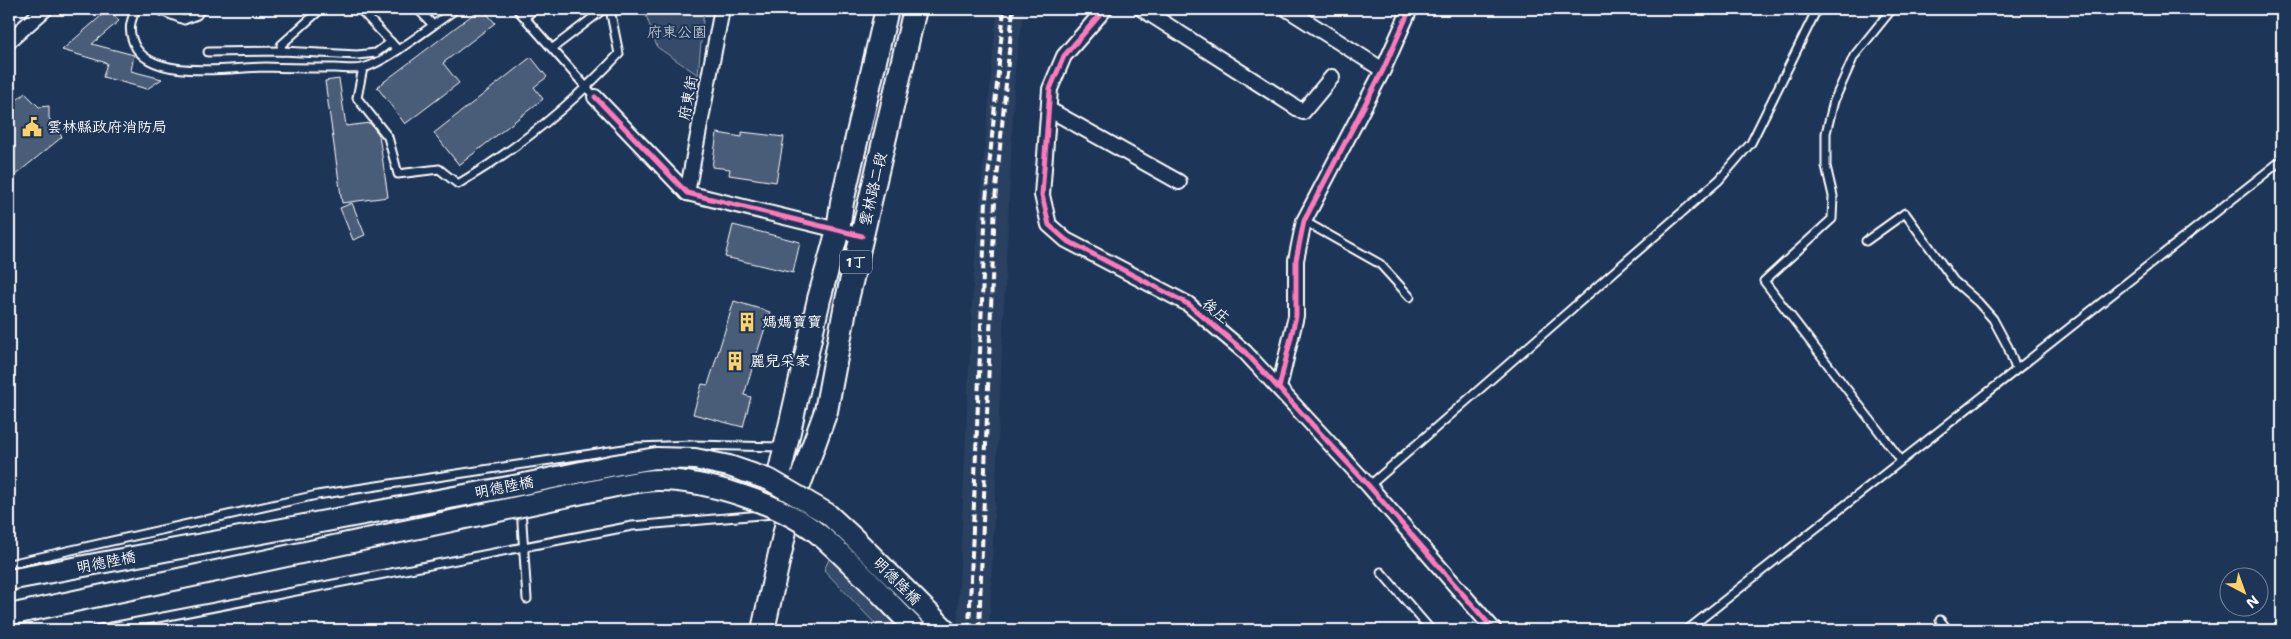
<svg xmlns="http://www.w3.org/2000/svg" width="2291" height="639" viewBox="0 0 2291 639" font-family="'Shantell Sans','LXGW WenKai TC',sans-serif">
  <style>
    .built { fill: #2a4161 }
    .green { fill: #364b69; stroke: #9aa5b4 }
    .building { fill: #4a5d79; stroke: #fff }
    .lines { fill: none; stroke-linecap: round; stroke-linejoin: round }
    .service-casing { stroke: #fff; stroke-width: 11 }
    .minor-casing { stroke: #fff; stroke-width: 18 }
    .primary-casing { stroke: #fff; stroke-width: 26 }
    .service { stroke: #1d3557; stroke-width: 7 }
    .minor { stroke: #1d3557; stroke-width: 14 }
    .primary { stroke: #1d3557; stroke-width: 22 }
    .rail { stroke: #fff; stroke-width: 4; stroke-dasharray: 8 4; stroke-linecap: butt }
    .secondary-bridge-casing { stroke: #fff; stroke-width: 24; stroke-linecap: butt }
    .secondary-bridge { stroke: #1d3557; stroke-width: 20 }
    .cycleway-casing { stroke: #1d3557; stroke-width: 8 }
    .cycleway { stroke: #fd7abc; stroke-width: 5 }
    .labels { text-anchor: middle; stroke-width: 4; stroke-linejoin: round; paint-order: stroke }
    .shield { fill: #1d3557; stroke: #bbc2cd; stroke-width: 1 }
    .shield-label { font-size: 14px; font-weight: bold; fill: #fff }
    .park-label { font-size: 15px; fill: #b9c0ca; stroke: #1d3557 }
    .street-label { font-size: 15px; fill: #fff; stroke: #1d3557 }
    .poi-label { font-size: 15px; fill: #fff; stroke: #1d3557; text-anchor: start }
  </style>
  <rect width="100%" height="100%" fill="#1d3557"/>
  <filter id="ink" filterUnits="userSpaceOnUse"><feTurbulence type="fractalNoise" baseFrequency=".02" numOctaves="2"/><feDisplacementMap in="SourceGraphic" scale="10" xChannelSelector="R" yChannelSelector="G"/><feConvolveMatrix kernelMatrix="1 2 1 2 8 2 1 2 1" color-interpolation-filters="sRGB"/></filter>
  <g filter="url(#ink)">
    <!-- built -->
    <polygon class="built" points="997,9 1024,9 1015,69 989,630 957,630 973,283"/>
    <!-- green -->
    <g class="green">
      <polygon points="644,9 704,9 698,75 657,47"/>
      <polygon points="846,523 921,596 896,630 881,630 824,570"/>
    </g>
    <!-- building -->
    <g class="building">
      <polygon points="109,9 119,21 92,44 134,55 131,71 162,79 147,89 103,77 107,63 62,50"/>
      <polygon points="480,9 483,9 495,23 443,63 459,83 405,124 377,87"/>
      <polygon points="531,57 547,77 534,87 543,99 459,165 434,133"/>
      <polygon points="339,79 346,126 370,123 379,135 388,197 342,203 325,81"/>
      <polygon points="25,93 39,107 49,106 49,118 62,137 9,180 9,107"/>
      <polygon points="742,132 784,137 776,182 729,175 730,169 712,167 717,133 742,137"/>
      <polygon points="352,203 365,235 353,240 340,208"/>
      <polygon points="733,225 800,242 793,273 725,257"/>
      <polygon points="734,301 770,312 744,395 751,397 743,427 693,414 702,384 708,385"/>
    </g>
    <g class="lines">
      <defs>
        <g id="service">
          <path d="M136,9C130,22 128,30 134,44C151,82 232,67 266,67C289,68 312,68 335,68C343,68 353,70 362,68C384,64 431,26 452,12V9"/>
          <polyline points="156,9 184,20 197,15 201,9"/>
          <polyline points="360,9 398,50"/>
          <polyline points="418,9 433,25"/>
          <polyline points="517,9 595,97"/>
          <polyline points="1892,9 1854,56 1834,101 1826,133 1826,166 1833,196 1832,219 1764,281 1901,460"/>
          <polyline points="526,16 535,9"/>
          <polyline points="553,48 604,9"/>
          <polyline points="282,51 281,45 321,9"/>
          <polyline points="208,52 282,51 357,55 376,53 391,42"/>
          <path d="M363,68L357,98L388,137L398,174L439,169L458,184C517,149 572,104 619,54L610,9"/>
          <polyline points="1304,221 1380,264 1410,297"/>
          <polyline points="1866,241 1905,213 1954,281 1978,302 1993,319 2008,347 2016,369"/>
          <polyline points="1369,486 1719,180 1751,143 1817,9"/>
          <polyline points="521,508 527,599"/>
          <polyline points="9,564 317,495 637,447 693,445 783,447"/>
          <polyline points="1381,572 1431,630"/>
          <polyline points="1940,620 1948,630"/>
          <polyline points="96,630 632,526 773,514"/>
          <polyline points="1687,630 2282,160"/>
        </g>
        <g id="minor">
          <polyline points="1105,9 1064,56 1050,89 1042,195 1049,225 1066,240 1188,304 1245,352 1369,486 1494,630"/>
          <polyline points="1142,9 1303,112 1332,77"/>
          <polyline points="1287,9 1383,70"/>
          <polyline points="9,41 45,9"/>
          <polyline points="595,97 687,193 862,236"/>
          <polyline points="1050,110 1179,182"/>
          <polyline points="687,193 722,9"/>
          <polyline points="1279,388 1296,316 1296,260 1304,221 1383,70 1410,9"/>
        </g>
        <g id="primary">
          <polyline points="789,513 826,411 846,304 915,9"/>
          <polyline points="763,630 789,513 780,471 819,299 838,230 842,202 887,9"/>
        </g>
      </defs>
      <!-- service casing -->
      <use href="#service" class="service-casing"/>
      <!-- minor casing -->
      <use href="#minor" class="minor-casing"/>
      <!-- primary casing -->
      <use href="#primary" class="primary-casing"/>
      <!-- service -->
      <use href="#service" class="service"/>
      <!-- minor -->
      <use href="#minor" class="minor"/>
      <!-- primary -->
      <use href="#primary" class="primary"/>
      <!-- rail -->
      <g class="rail">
        <polyline points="969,630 986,200 1004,9"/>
        <polyline points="979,630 995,200 1013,9"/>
      </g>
      <defs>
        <g id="secondary-bridge">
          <polyline points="9,580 519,485 615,465 656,458 695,459 729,466 770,480 828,514 853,537 946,630"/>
          <path d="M9,615L616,486C629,484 644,480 658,480C707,480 783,504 821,536C855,565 885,599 916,630"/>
        </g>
      </defs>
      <!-- secondary-bridge casing -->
      <use href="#secondary-bridge" class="secondary-bridge-casing"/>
      <!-- secondary-bridge -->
      <use href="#secondary-bridge" class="secondary-bridge"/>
      <defs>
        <g id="cycleway">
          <polyline points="1105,9 1064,56 1050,89 1042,195 1049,225 1066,240 1188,304 1245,352 1369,486 1494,630"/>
          <polyline points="595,97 687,193 862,236"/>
          <polyline points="1279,388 1296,316 1296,260 1304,221 1383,70 1410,9"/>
        </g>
      </defs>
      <!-- cycleway casing -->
      <use href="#cycleway" class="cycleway-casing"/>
      <!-- cycleway -->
      <use href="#cycleway" class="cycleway"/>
    </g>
  </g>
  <!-- icons -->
  <defs>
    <symbol id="civic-bare" viewBox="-9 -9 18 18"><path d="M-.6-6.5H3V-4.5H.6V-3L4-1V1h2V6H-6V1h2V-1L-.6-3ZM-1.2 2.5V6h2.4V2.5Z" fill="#ffd166" stroke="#1d3557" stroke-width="2.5" paint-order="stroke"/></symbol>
    <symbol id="building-bare" viewBox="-9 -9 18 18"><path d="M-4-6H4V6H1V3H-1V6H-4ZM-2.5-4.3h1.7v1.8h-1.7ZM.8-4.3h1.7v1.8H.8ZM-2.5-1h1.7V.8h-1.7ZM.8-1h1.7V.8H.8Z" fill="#ffd166" stroke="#1d3557" stroke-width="2.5" paint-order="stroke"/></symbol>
  </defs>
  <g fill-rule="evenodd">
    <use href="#civic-bare" x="18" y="113" width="28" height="28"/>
    <use href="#building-bare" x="733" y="308" width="28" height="28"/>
    <use href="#building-bare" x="721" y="347" width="28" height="28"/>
  </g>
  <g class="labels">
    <!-- shield labels -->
    <rect class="shield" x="840" y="250.5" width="32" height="23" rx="4"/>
    <g class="shield-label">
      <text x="856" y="267">1丁</text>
    </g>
    <!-- park labels -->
    <g class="park-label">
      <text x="677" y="37">府東公園</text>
    </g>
    <!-- street labels -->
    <g class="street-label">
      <text transform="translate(688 98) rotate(-79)" y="5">府東街</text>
      <text transform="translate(873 189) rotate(-77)" y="5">雲林路二段</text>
      <text transform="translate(1216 311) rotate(40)" y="5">後庄</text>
      <text transform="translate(504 487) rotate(-11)" y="5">明德陸橋</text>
      <text transform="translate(106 562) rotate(-11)" y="5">明德陸橋</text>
      <text transform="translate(897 581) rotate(45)" y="5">明德陸橋</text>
    </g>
    <!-- poi labels -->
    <g class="poi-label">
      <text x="47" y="132">雲林縣政府消防局</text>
      <text x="762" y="327">媽媽寶寶</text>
      <text x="750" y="366">麗兒采家</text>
    </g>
  </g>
  <!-- margin -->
  <rect width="2291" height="639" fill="none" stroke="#1d3557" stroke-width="30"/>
  <rect x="15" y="15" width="2261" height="609" fill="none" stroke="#fff" stroke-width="2" filter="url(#ink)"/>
  <!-- north arrow -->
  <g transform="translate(2244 592) rotate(139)"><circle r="24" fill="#1d3557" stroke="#77869a"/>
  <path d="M0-4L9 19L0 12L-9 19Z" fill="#ffd166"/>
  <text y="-8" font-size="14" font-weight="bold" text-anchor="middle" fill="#ffffff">N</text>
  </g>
</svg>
